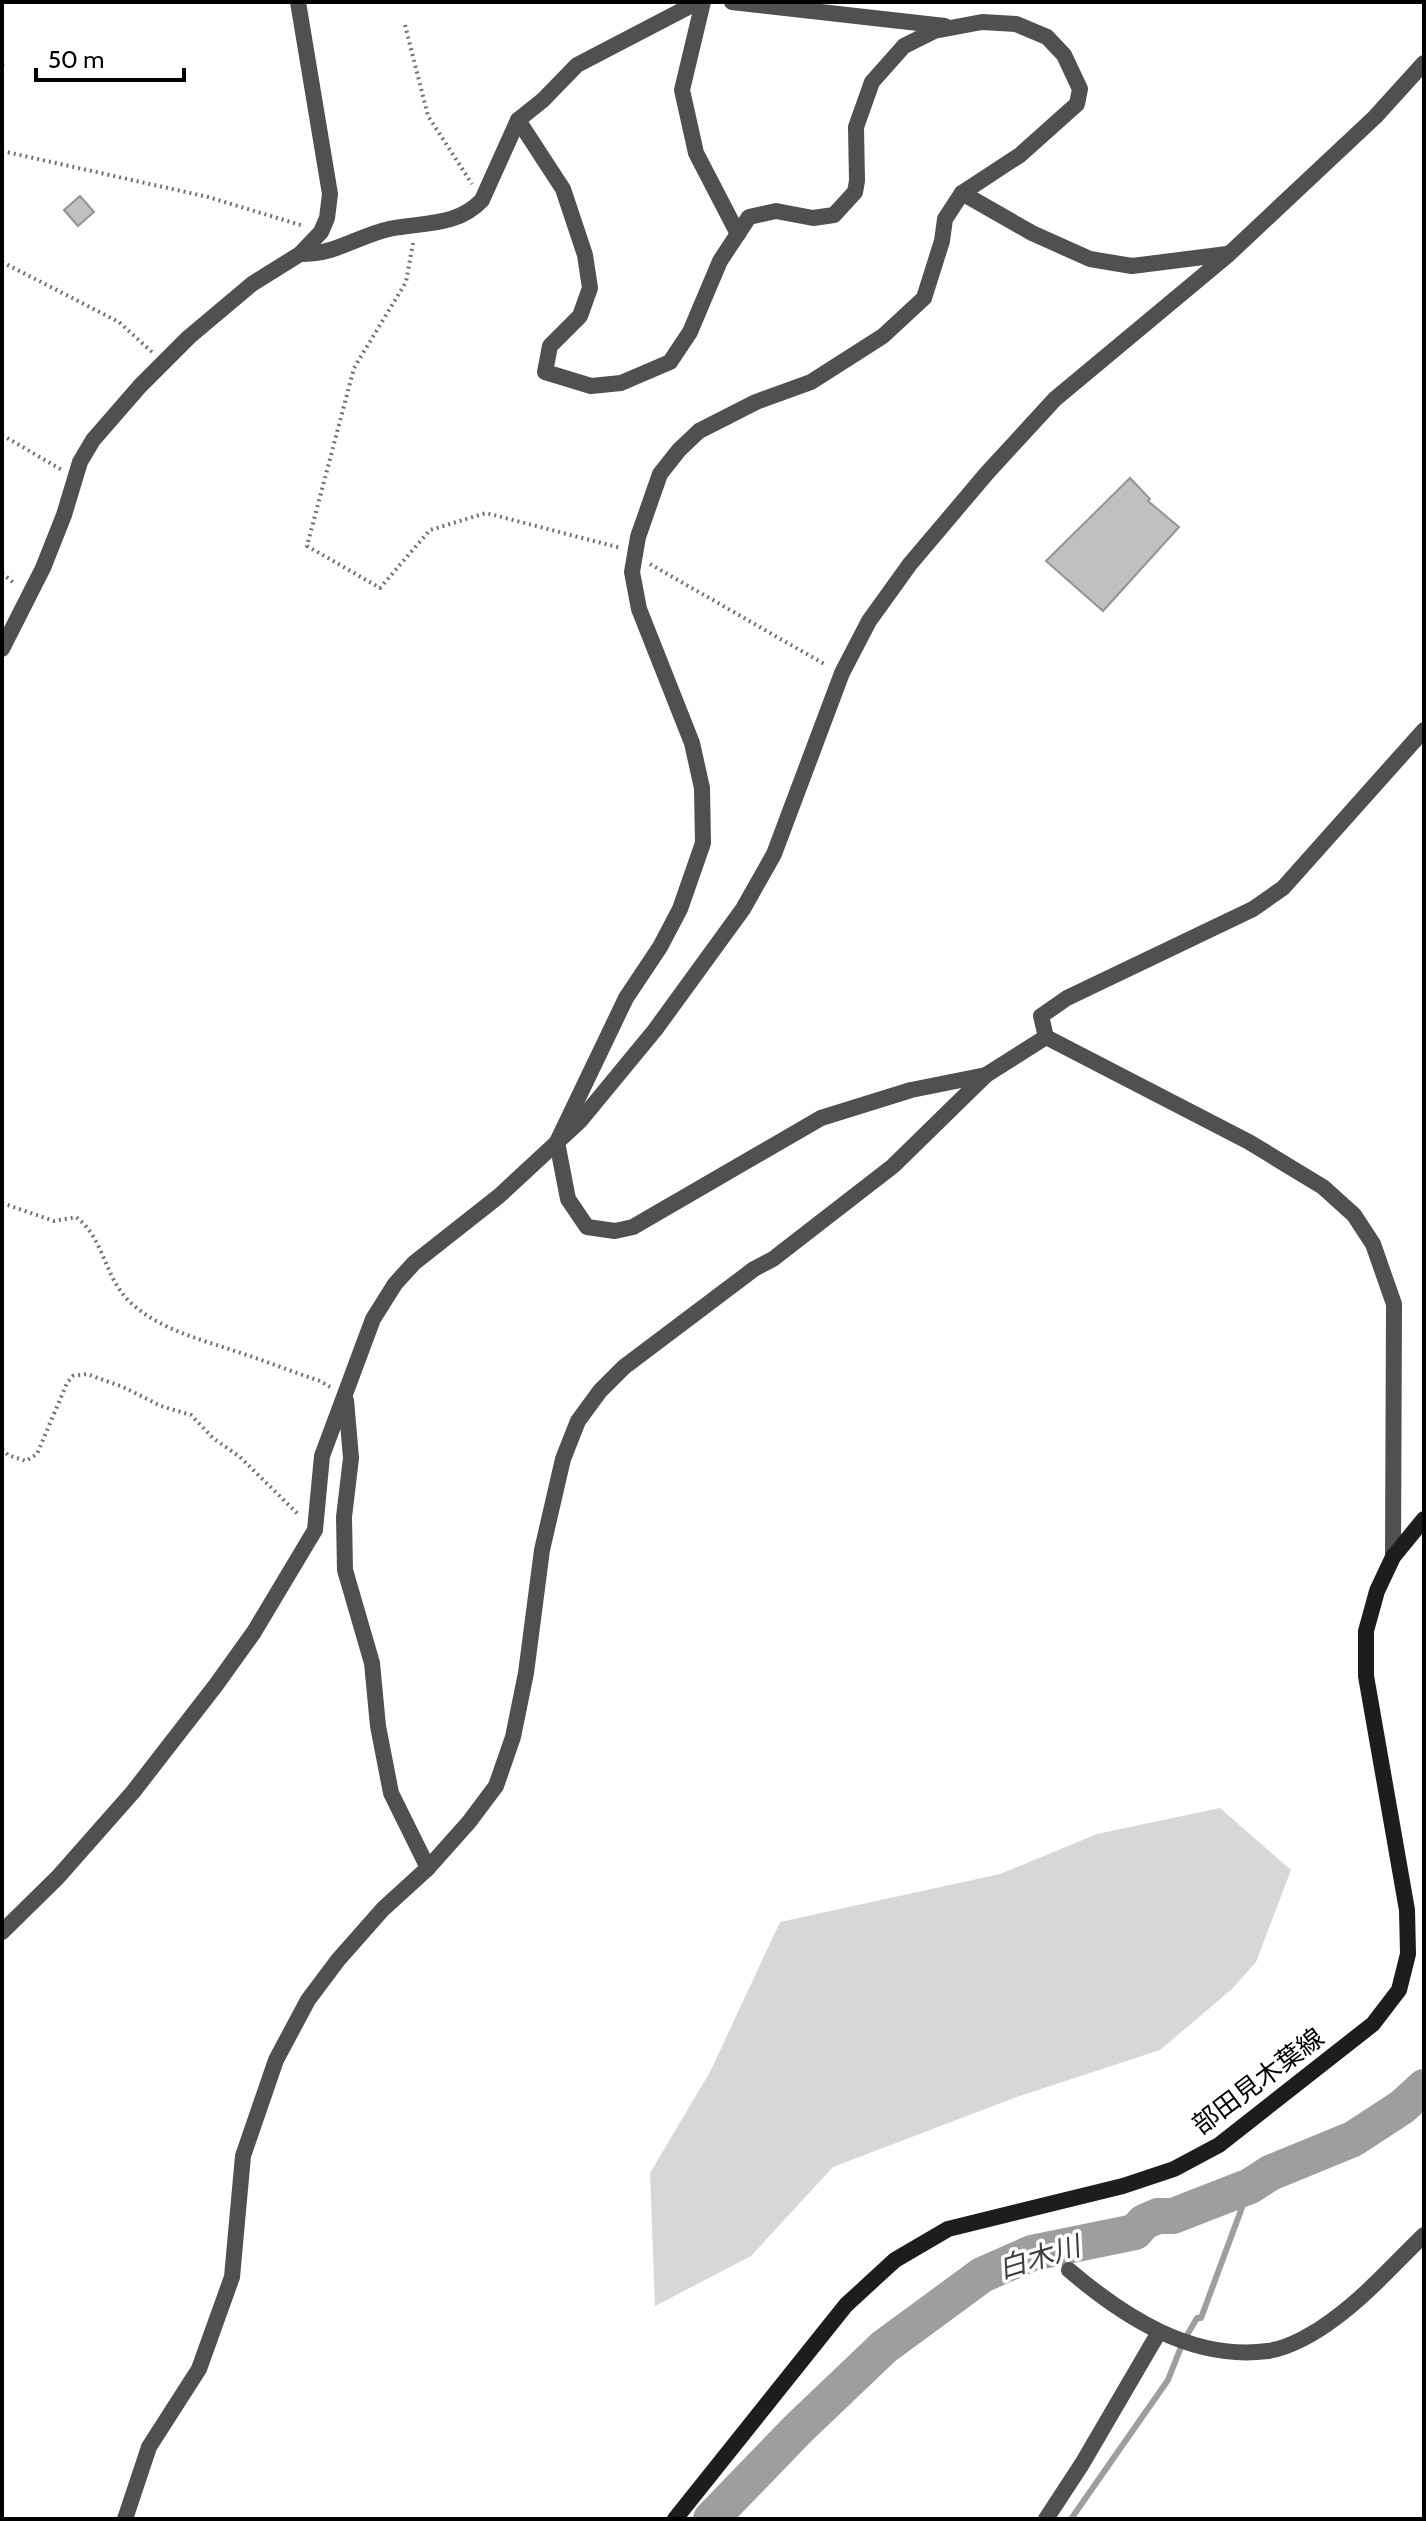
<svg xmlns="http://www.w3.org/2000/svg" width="1426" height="2521" viewBox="0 0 1426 2521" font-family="Cabin,'Noto Sans JP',sans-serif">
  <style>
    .green { fill: #d7d7d7 }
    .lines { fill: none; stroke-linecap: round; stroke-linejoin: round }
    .stream { stroke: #9e9e9e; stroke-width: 6 }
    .river { stroke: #9e9e9e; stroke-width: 36 }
    .building { fill: #c0c0c0; stroke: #949494; stroke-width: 2 }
    .path { stroke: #727272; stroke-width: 4; stroke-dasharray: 2 4; stroke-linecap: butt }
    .minor { stroke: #505050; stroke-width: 16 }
    .secondary { stroke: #1d1d1d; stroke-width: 16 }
    .labels { text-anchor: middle; stroke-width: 7; stroke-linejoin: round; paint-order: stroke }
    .street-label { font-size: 26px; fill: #000; stroke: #fff }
    .water-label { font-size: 28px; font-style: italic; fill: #3f3f3f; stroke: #fff }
  </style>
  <rect width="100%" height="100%" fill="#fff"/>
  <!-- green -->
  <polygon class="green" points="1220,1808 1291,1870 1256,1962 1232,1989 1160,2050 1014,2098 833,2167 751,2256 655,2306 650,2173 710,2072 780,1922 1000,1874 1097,1834"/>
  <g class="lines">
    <!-- stream -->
    <polyline class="stream" points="1071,2519 1168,2380 1183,2342 1197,2318 1201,2318 1250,2186"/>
    <!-- river -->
    <polyline class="river" points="711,2519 798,2429 884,2347 982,2275 1032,2253 1135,2232 1144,2222 1158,2216 1173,2216 1250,2186 1270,2173 1353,2139 1402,2107 1424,2087"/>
  </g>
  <!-- building -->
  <g class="building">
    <polygon points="80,196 94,212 78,226 64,210"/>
    <polygon points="1130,478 1150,499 1148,501 1179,527 1103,611 1046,561"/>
  </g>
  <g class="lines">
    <!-- path -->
    <g class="path">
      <polyline points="405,25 428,116 472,184"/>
      <polyline points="2,65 5,67 2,69"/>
      <polyline points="2,151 208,197 304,226"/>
      <polyline points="413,243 406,282 354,368 307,546 380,588 430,530 486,513 621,548"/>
      <polyline points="2,262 119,322 153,353"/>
      <polyline points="2,435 62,470"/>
      <polyline points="650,564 826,665"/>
      <polyline points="2,573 15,584"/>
      <path d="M2,1203L54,1221L76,1217C104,1238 104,1276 128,1300C156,1328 196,1338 232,1350C262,1360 291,1371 320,1381L330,1387"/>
      <polyline points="2,1449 8,1455 26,1461 37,1454 67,1383 73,1376 87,1374 123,1387 161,1406 191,1415 213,1438 240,1457 300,1516"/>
    </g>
    <!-- minor -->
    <g class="minor">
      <polyline points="703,2 682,90 696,153 738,234"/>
      <polyline points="732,2 945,26"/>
      <polyline points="518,120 563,189 585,255 590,288 580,316 550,346 545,372 591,386 621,383 670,362 690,332 720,261 749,217 776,211 813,218 834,215 855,192 857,181 856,127 872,82 904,46 934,31 982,22 1016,24 1047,37 1064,55 1080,89 1077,104 1020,155 962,193 945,219 942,241 924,298 883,336 811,382 756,402 699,431 679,450 660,474 638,537 632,572 639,609 692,743 702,788 703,843 680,909 660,947 626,998 557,1142 568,1199 587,1227 615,1231 633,1227 821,1118 911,1090 986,1075"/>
      <polyline points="962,193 1032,233 1090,259 1132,266 1227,254"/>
      <path d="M300,254C338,254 355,237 389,229C422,222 457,227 482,200L518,120L543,100L577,65L698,2"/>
      <polyline points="2,649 43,568 64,515 80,462 93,440 140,386 189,337 252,284 300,254 321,232 327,218 330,194 298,2"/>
      <polyline points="346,1400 351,1458 344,1517 345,1570 372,1663 378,1726 391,1793 428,1868"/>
      <polyline points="1393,1557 1394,1304 1373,1244 1354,1215 1323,1187 1249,1142 1046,1037 1041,1016 1067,998 1253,909 1283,888 1424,730"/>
      <polyline points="2,1932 58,1877 133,1792 216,1685 254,1632 315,1530 322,1456 373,1319 395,1284 414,1263 499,1196 580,1121 655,1030 743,909 774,854 842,673 869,621 910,564 987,473 1055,399 1229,254 1375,117 1424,63"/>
      <path d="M1069,2270C1124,2317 1192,2361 1268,2351C1290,2348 1317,2332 1334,2319C1367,2295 1395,2263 1424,2235"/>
      <polyline points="125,2519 149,2447 199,2369 232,2277 243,2156 276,2060 308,2000 338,1960 383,1909 428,1868 469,1822 496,1786 513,1737 526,1673 542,1550 563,1459 578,1421 600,1391 624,1367 754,1269 773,1259 893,1166 986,1075 1046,1037"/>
      <polyline points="1046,2519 1082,2464 1159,2332"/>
    </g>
    <!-- secondary -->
    <polyline class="secondary" points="675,2519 846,2305 895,2260 948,2229 1123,2186 1174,2169 1219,2145 1373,2024 1399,1990 1408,1954 1407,1910 1366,1676 1366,1631 1377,1591 1393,1557 1424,1519"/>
  </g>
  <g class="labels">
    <!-- street labels -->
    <g class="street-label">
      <text transform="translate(1258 2081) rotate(-37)" y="9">部田見木葉線</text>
    </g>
    <!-- water labels -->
    <g class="water-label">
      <text transform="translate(1039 2257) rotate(-17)" y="10">白木川</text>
    </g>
  </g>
  <!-- border -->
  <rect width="1426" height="2521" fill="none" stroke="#000000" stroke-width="8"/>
  <!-- scale -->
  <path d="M36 68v12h148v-12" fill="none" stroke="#000000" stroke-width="4"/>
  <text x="48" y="68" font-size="24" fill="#000000" stroke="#ffffff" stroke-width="6" paint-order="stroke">50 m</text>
</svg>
